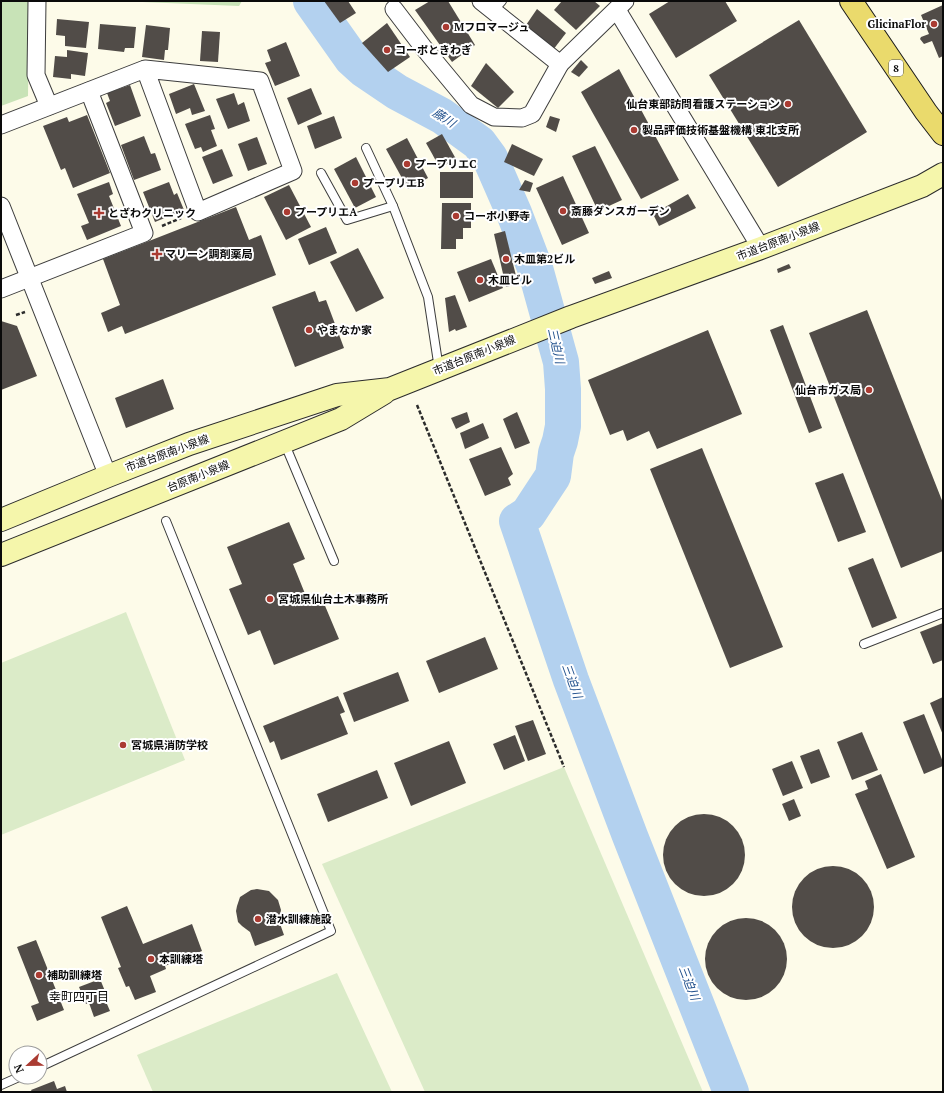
<svg xmlns="http://www.w3.org/2000/svg" width="944" height="1093" viewBox="0 0 944 1093" font-family="'PT Serif','Noto Sans JP',serif">
  <style>
    .grass { fill: #c8e3b7 }
    .pitch { fill: #dbebc8 }
    .lines { fill: none; stroke-linecap: round; stroke-linejoin: round }
    .river { stroke: #b3d1ef; stroke-width: 36 }
    .building { fill: #514c48 }
    .lane-casing { stroke: #3d3d3d; stroke-width: 10 }
    .street-casing { stroke: #3d3d3d; stroke-width: 19 }
    .secondary-casing { stroke: #2c2c2c; stroke-width: 24 }
    .primary-casing { stroke: #1b1b1b; stroke-width: 24 }
    .path { stroke: #2c2c2c; stroke-width: 2.5; stroke-dasharray: 4 2; stroke-linecap: butt }
    .lane { stroke: #fff; stroke-width: 8 }
    .street { stroke: #fff; stroke-width: 17 }
    .secondary { stroke: #f5f6ab; stroke-width: 22 }
    .primary { stroke: #eada6c; stroke-width: 22 }
    .poi-dot { fill: #aa3b32; stroke: #fff; stroke-width: 1.5 }
    .labels { text-anchor: middle; stroke-width: 4; stroke-linejoin: round; paint-order: stroke }
    .shield { fill: #fff; stroke: #545454; stroke-width: 1 }
    .shield-label { font-size: 10px; font-weight: bold; fill: #0a0a0a }
    .poi-label { font-size: 11px; font-weight: bold; fill: #0a0a0a; stroke: #fff; text-anchor: start }
    .street-label { font-size: 11px; fill: #0a0a0a; stroke: #fff }
    .water-label { font-size: 12px; font-style: italic; fill: #22518d; stroke: #fff }
    .neighbourhood-label { font-size: 12px; fill: #0a0a0a; stroke: #fff }
  </style>
  <rect width="100%" height="100%" fill="#fdfbe9"/>
  <!-- grass -->
  <g class="grass">
    <polygon points="1,1 29,1 28,96 1,106"/>
    <polygon points="118,1 242,1 239,6"/>
  </g>
  <!-- pitch -->
  <g class="pitch">
    <polygon points="126,612 185,760 1,835 1,663"/>
    <polygon points="564,767 703,1092 425,1092 322,864"/>
    <polygon points="337,973 392,1092 153,1092 137,1055"/>
  </g>
  <g class="lines">
    <!-- river -->
    <polyline class="river" points="311,1 352,59 363,69 397,92 442,116 479,143 490,158 514,213 535,268 561,362 563,389 563,426 560,441 556,453 553,476 528,514 517,521 571,680 630,836 731,1092"/>
  </g>
  <!-- building -->
  <g class="building">
    <polygon points="324,1 348,1 356,13 340,23"/>
    <polygon points="430,1 448,1 475,45 452,62 415,10"/>
    <polygon points="562,1 594,1 600,6 576,30 554,10"/>
    <polygon points="670,1 725,1 737,21 676,58 649,14"/>
    <polygon points="943,5 943,56 939,58 932,41 924,44 920,39 921,37 929,34 921,15"/>
    <polygon points="537,9 566,33 553,50 524,28"/>
    <polygon points="57,19 89,22 86,48 65,46 65,36 56,35"/>
    <polygon points="799,20 867,132 778,187 709,75"/>
    <polygon points="387,23 410,57 388,72 362,43"/>
    <polygon points="100,24 136,27 134,48 125,48 124,52 98,49"/>
    <polygon points="146,25 170,28 168,50 165,50 164,60 142,57"/>
    <polygon points="202,31 220,32 218,62 200,61"/>
    <polygon points="286,42 300,76 275,86 265,63 271,61 267,50"/>
    <polygon points="67,50 88,53 85,76 71,74 71,79 53,77 55,56 67,57"/>
    <polygon points="581,60 588,67 579,77 571,72"/>
    <polygon points="486,63 514,92 498,108 471,86"/>
    <polygon points="619,69 679,180 641,199 581,92"/>
    <polygon points="194,84 205,111 192,115 190,108 176,114 169,94"/>
    <polygon points="130,85 141,116 115,126 106,103 110,101 107,93"/>
    <polygon points="311,88 322,114 298,125 287,98"/>
    <polygon points="234,93 238,105 244,102 250,121 228,129 216,99"/>
    <polygon points="87,115 110,173 73,188 65,168 61,170 43,126 67,117 69,122"/>
    <polygon points="210,115 215,129 211,130 217,146 203,152 201,147 195,149 185,124"/>
    <polygon points="334,116 342,138 315,149 307,126"/>
    <polygon points="550,116 560,119 556,132 546,127"/>
    <polygon points="442,134 456,159 440,168 426,143"/>
    <polygon points="144,136 151,154 155,153 161,170 134,180 121,145"/>
    <polygon points="257,137 267,164 248,171 238,144"/>
    <polygon points="407,138 428,178 408,189 386,149"/>
    <polygon points="512,144 543,159 534,176 504,162"/>
    <polygon points="595,146 622,200 598,211 572,156"/>
    <polygon points="222,149 233,176 213,184 202,157"/>
    <polygon points="356,157 376,197 355,208 334,169"/>
    <rect x="440" y="172" width="33" height="26"/>
    <polygon points="563,176 589,233 562,245 536,188"/>
    <polygon points="525,180 533,183 530,192 519,190"/>
    <polygon points="109,182 113,194 109,196 121,226 87,240 81,226 89,223 77,194"/>
    <polygon points="169,182 174,195 177,193 184,210 155,222 143,192"/>
    <polygon points="289,185 311,227 286,240 264,197"/>
    <polygon points="688,194 696,208 659,226 653,214"/>
    <polygon points="442,203 471,203 471,228 463,228 463,239 456,239 456,249 441,249"/>
    <polygon points="236,207 249,240 261,235 276,275 125,334 122,326 108,332 101,313 120,305 103,259"/>
    <polygon points="326,227 337,253 309,265 298,239"/>
    <polygon points="505,231 518,284 506,287 494,234"/>
    <polygon points="358,248 384,298 356,312 330,262"/>
    <polygon points="491,259 503,288 469,302 457,272"/>
    <polygon points="789,264 791,268 778,273 777,269"/>
    <polygon points="609,271 612,278 595,284 592,278"/>
    <polygon points="315,291 319,302 326,300 344,348 295,367 272,307"/>
    <polygon points="455,295 467,327 456,331 455,329 449,332 445,298"/>
    <polygon points="867,310 943,503 943,551 901,568 809,333"/>
    <polygon points="1,321 17,326 37,376 1,390"/>
    <polygon points="783,325 822,428 809,433 770,330"/>
    <polygon points="708,330 742,414 657,449 649,431 627,441 623,430 610,435 588,380"/>
    <polygon points="163,379 174,409 126,428 115,398"/>
    <polygon points="467,412 470,422 456,429 451,418"/>
    <polygon points="517,412 530,443 515,449 503,419"/>
    <polygon points="483,423 489,438 465,449 460,433"/>
    <polygon points="501,447 513,474 508,478 511,485 485,496 469,459"/>
    <polygon points="702,448 783,647 730,668 650,469"/>
    <polygon points="843,473 866,532 838,542 815,483"/>
    <polygon points="289,522 305,559 293,564 310,606 323,601 339,639 274,665 260,630 248,635 229,589 242,584 227,547"/>
    <polygon points="873,558 897,618 872,628 848,568"/>
    <polygon points="943,623 943,660 933,664 920,632"/>
    <polygon points="485,637 498,669 439,693 426,661"/>
    <polygon points="398,672 409,701 354,722 343,693"/>
    <polygon points="338,696 345,712 340,714 348,734 281,760 274,741 270,743 263,726"/>
    <polygon points="943,697 943,735 930,703"/>
    <polygon points="924,714 943,762 943,766 924,774 903,722"/>
    <polygon points="533,720 546,754 528,761 515,726"/>
    <polygon points="862,732 878,770 852,780 837,742"/>
    <polygon points="515,735 525,761 504,770 493,744"/>
    <polygon points="449,741 466,783 411,806 394,763"/>
    <polygon points="819,749 830,777 811,784 800,756"/>
    <polygon points="792,761 803,788 783,796 772,769"/>
    <polygon points="377,770 388,798 328,822 317,794"/>
    <polygon points="881,774 915,857 887,869 855,794 868,789 865,781"/>
    <polygon points="794,799 801,816 789,821 782,804"/>
    <circle cx="704" cy="855" r="41"/>
    <circle cx="833" cy="907" r="41"/>
    <polygon points="257,889 269,891 278,900 281,910 279,921 284,935 255,946 250,932 242,926 238,922 236,911 237,906 240,897 251,890"/>
    <polygon points="127,906 143,944 192,924 202,951 165,966 166,969 150,976 156,992 135,1000 129,986 126,987 118,968 121,967 101,917"/>
    <circle cx="746" cy="959" r="41"/>
    <polygon points="36,940 64,1010 37,1021 31,1006 39,1003 17,947"/>
    <polygon points="100,979 107,996 104,997 110,1011 94,1017 89,1003 86,1004 79,987"/>
    <polygon points="54,1081 57,1089 65,1086 67,1092 32,1092 31,1090"/>
  </g>
  <g class="lines">
    <defs>
      <g id="lane">
        <polyline points="493,11 502,1"/>
        <polyline points="366,148 393,206 428,297 439,369"/>
        <polyline points="321,173 347,220 393,206"/>
        <polyline points="284,442 334,561"/>
        <polyline points="864,644 943,613"/>
        <polyline points="40,1067 331,931 166,521"/>
        <polyline points="1,1085 19,1077"/>
      </g>
      <g id="street">
        <polyline points="37,1 36,75 49,106"/>
        <polyline points="481,1 560,64"/>
        <polyline points="394,9 423,47 471,105 494,117 522,118 532,114 560,64 625,1"/>
        <polyline points="617,10 761,248"/>
        <polyline points="1,125 145,69 260,81 293,171 198,212 145,69"/>
        <polyline points="1,206 108,476"/>
        <polyline points="1,289 144,233 89,91"/>
      </g>
      <g id="secondary">
        <polyline points="1,520 108,476 189,444 337,395 390,389 571,317 761,248 922,186 943,174"/>
        <polyline points="1,555 341,419 384,393"/>
      </g>
      <polyline id="primary" points="851,1 926,112 943,134"/>
    </defs>
    <!-- lane casing -->
    <use href="#lane" class="lane-casing"/>
    <!-- street casing -->
    <use href="#street" class="street-casing"/>
    <!-- secondary casing -->
    <use href="#secondary" class="secondary-casing"/>
    <!-- primary casing -->
    <use href="#primary" class="primary-casing"/>
    <!-- path -->
    <g class="path">
      <polyline points="162,226 181,218"/>
      <polyline points="16,315 25,312"/>
      <polyline points="417,405 564,767"/>
    </g>
    <!-- lane -->
    <use href="#lane" class="lane"/>
    <!-- street -->
    <use href="#street" class="street"/>
    <!-- secondary -->
    <use href="#secondary" class="secondary"/>
    <!-- primary -->
    <use href="#primary" class="primary"/>
  </g>
  <!-- markers -->
  <g class="poi-dot">
    <circle cx="934" cy="24" r="4"/>
    <circle cx="446" cy="27" r="4"/>
    <circle cx="387" cy="50" r="4"/>
    <circle cx="788" cy="104" r="4"/>
    <circle cx="634" cy="130" r="4"/>
    <circle cx="407" cy="164" r="4"/>
    <circle cx="355" cy="183" r="4"/>
    <circle cx="563" cy="211" r="4"/>
    <circle cx="287" cy="212" r="4"/>
    <path d="M97 207h4v4h4v4h-4v4h-4v-4h-4v-4h4z"/>
    <circle cx="456" cy="216" r="4"/>
    <path d="M155 248h4v4h4v4h-4v4h-4v-4h-4v-4h4z"/>
    <circle cx="506" cy="259" r="4"/>
    <circle cx="480" cy="280" r="4"/>
    <circle cx="309" cy="330" r="4"/>
    <circle cx="869" cy="390" r="4"/>
    <circle cx="270" cy="599" r="4"/>
    <circle cx="123" cy="745" r="4"/>
    <circle cx="258" cy="919" r="4"/>
    <circle cx="151" cy="959" r="4"/>
    <circle cx="39" cy="975" r="4"/>
  </g>
  <g class="labels">
    <!-- shield labels -->
    <rect class="shield" x="889" y="60" width="14" height="16" rx="3"/>
    <g class="shield-label">
      <text x="896" y="72">8</text>
    </g>
    <!-- poi labels -->
    <g class="poi-label">
      <text x="926" y="28" text-anchor="end">GlicinaFlor</text>
      <text x="454" y="31">Mフロマージュ</text>
      <text x="395" y="54">コーポときわぎ</text>
      <text x="780" y="108" text-anchor="end">仙台東部訪問看護ステーション</text>
      <text x="642" y="134">製品評価技術基盤機構 東北支所</text>
      <text x="415" y="168">プープリエC</text>
      <text x="363" y="187">プープリエB</text>
      <text x="571" y="215">斎藤ダンスガーデン</text>
      <text x="295" y="216">プープリエA</text>
      <text x="108" y="217">とざわクリニック</text>
      <text x="464" y="220">コーポ小野寺</text>
      <text x="165" y="258">マリーン調剤薬局</text>
      <text x="514" y="263">木皿第2ビル</text>
      <text x="488" y="284">木皿ビル</text>
      <text x="317" y="334">やまなか家</text>
      <text x="861" y="394" text-anchor="end">仙台市ガス局</text>
      <text x="278" y="603">宮城県仙台土木事務所</text>
      <text x="131" y="749">宮城県消防学校</text>
      <text x="266" y="923">潜水訓練施設</text>
      <text x="159" y="963">本訓練塔</text>
      <text x="47" y="979">補助訓練塔</text>
    </g>
    <!-- street labels -->
    <g class="street-label">
      <text transform="translate(778 241) rotate(-21)" y="4">市道台原南小泉線</text>
      <text transform="translate(474 355) rotate(-22)" y="4">市道台原南小泉線</text>
      <text transform="translate(167 453) rotate(-20)" y="4">市道台原南小泉線</text>
      <text transform="translate(198 476) rotate(-22)" y="4">台原南小泉線</text>
    </g>
    <!-- water labels -->
    <g class="water-label">
      <text transform="translate(444 118) rotate(33)" y="4">藤川</text>
      <text transform="translate(556 346) rotate(77)" y="4">三迫川</text>
      <text transform="translate(572 681) rotate(70)" y="4">三迫川</text>
      <text transform="translate(689 983) rotate(69)" y="4">三迫川</text>
    </g>
    <!-- neighbourhood labels -->
    <g class="neighbourhood-label">
      <text x="79" y="1001">幸町四丁目</text>
    </g>
  </g>
  <!-- border -->
  <rect width="944" height="1093" fill="none" stroke="#0a0a0a" stroke-width="4"/>
  <!-- north arrow -->
  <g transform="translate(28 1065) rotate(248)"><circle r="19" fill="#ffffff" stroke="#9d9d9d"/>
  <path d="M0-3L7 15L0 10L-7 15Z" fill="#aa3b32"/>
  <text y="-6" font-size="11" font-weight="bold" text-anchor="middle" fill="#0a0a0a">N</text>
  </g>
</svg>
